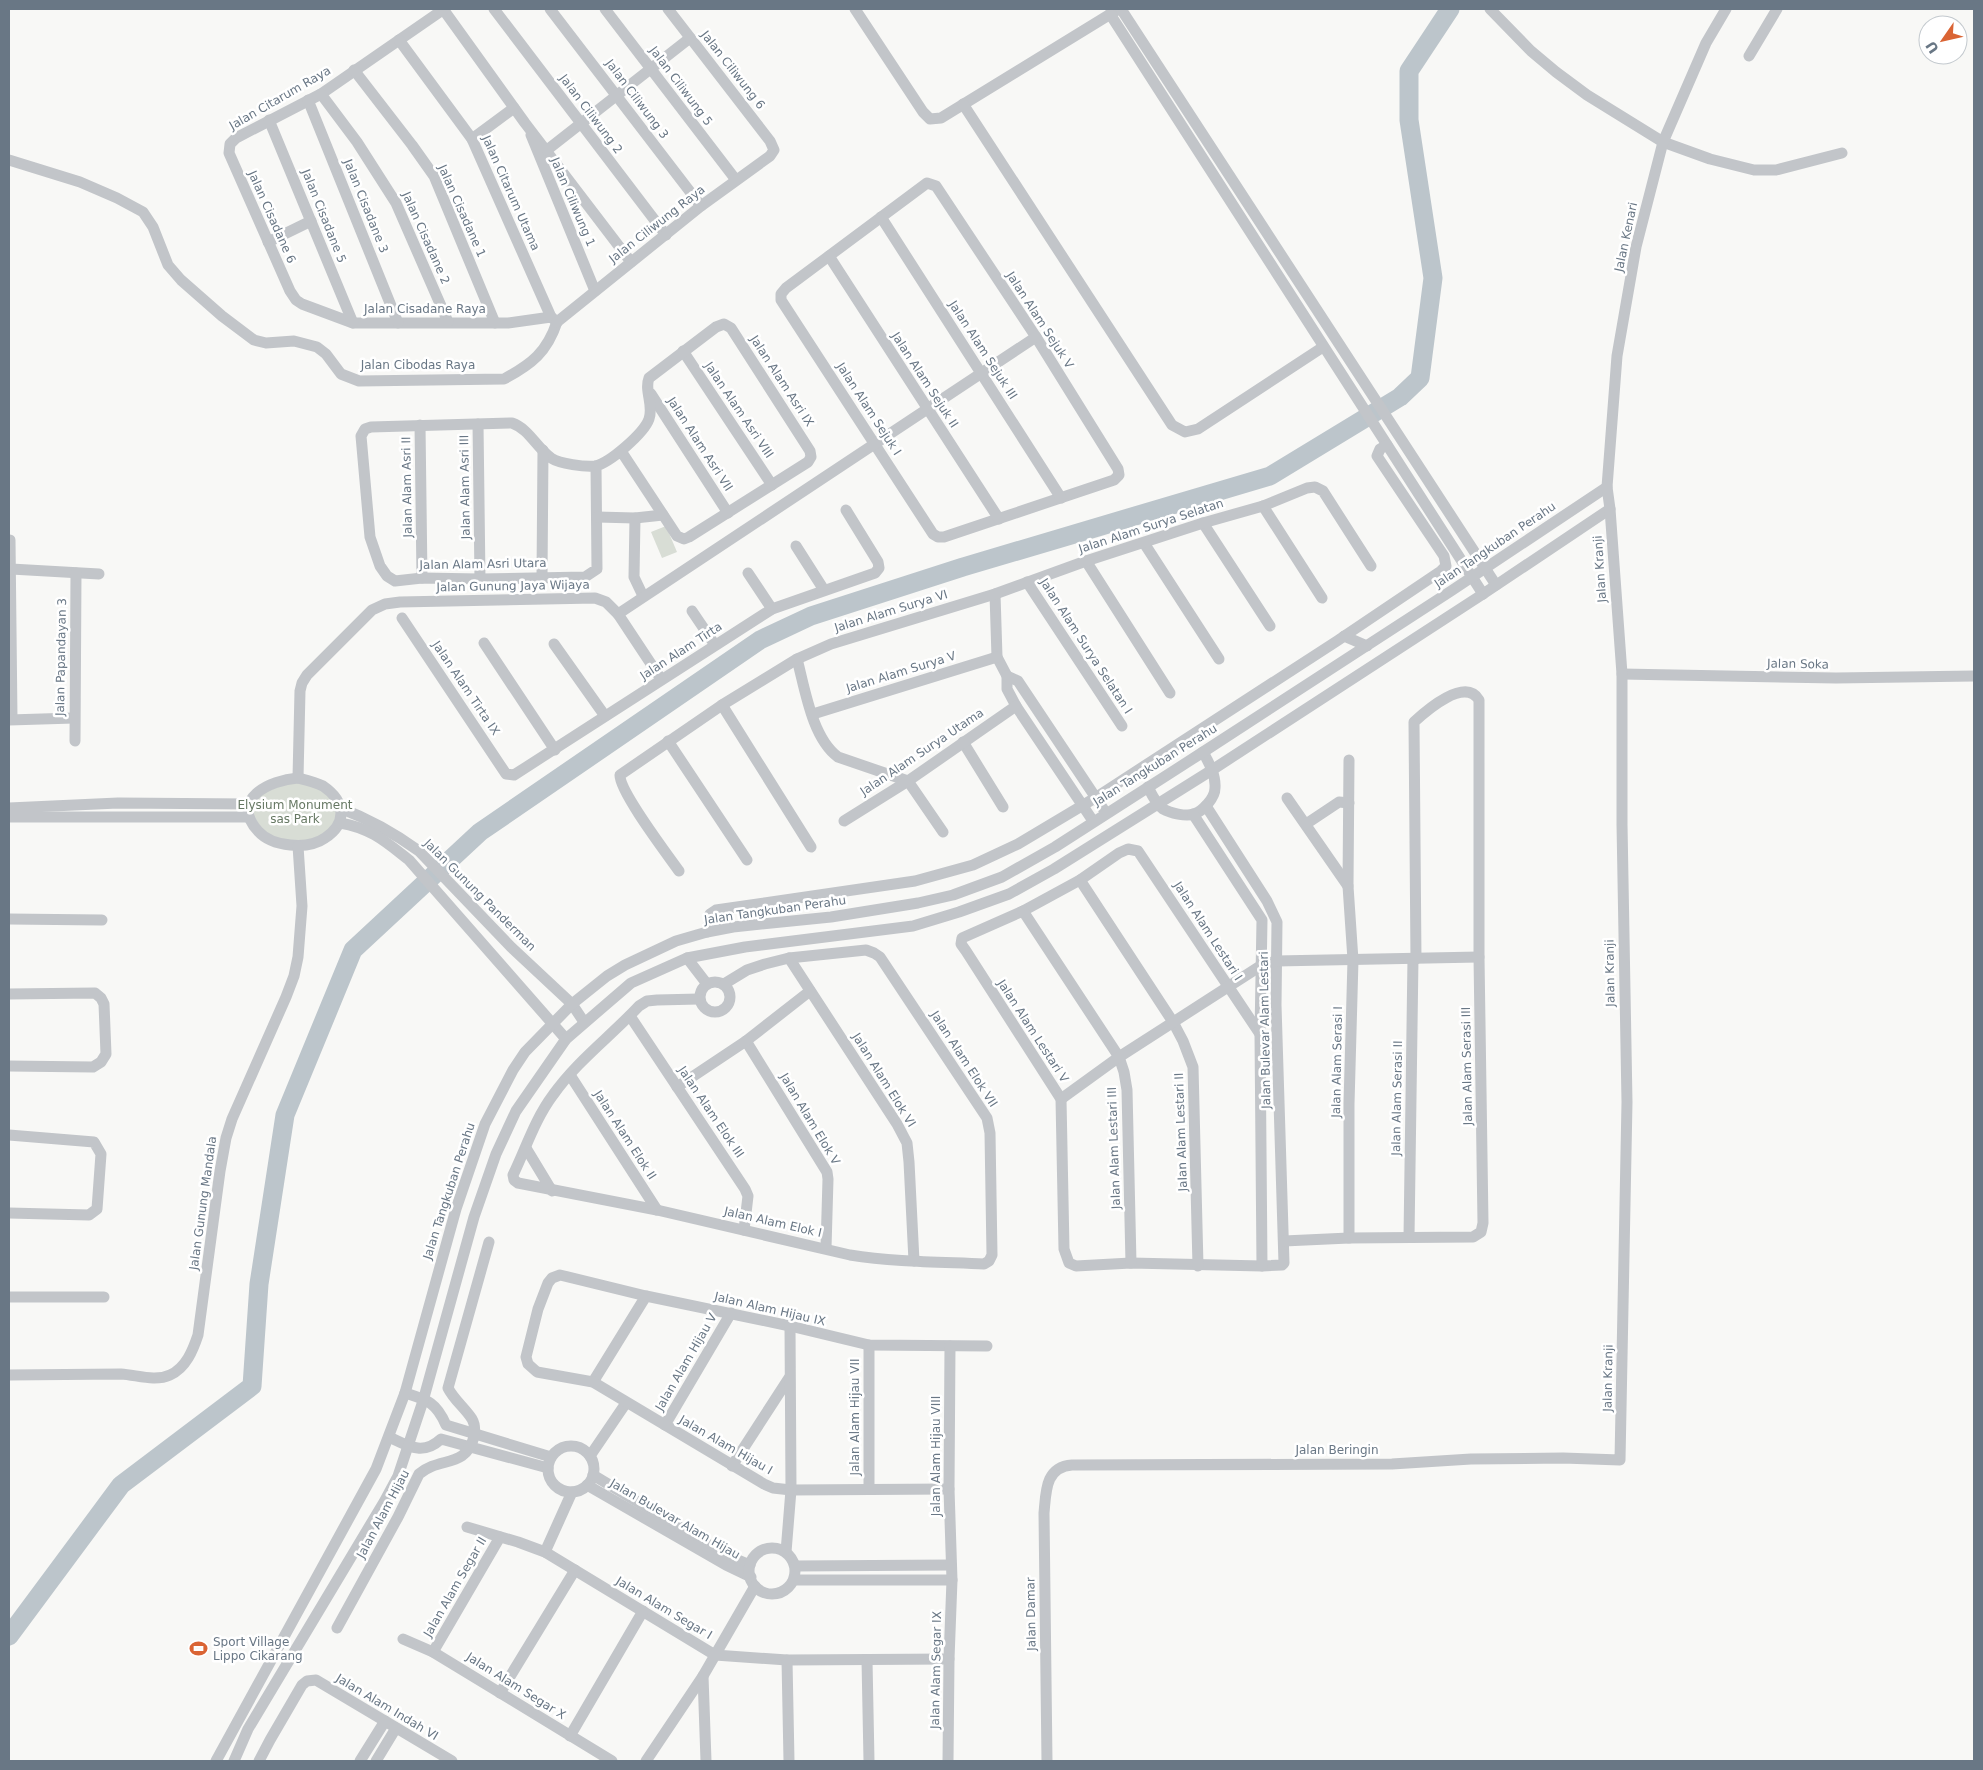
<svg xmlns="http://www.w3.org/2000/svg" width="1983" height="1770" viewBox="0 0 1983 1770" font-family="'DejaVu Sans',sans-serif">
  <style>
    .green { fill: #d8ddd5 }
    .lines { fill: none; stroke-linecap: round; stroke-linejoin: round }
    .river { stroke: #bcc5cb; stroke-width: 19 }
    .minor { stroke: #c2c5c9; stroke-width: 11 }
    .labels { text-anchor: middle; stroke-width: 5; stroke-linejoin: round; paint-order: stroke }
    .street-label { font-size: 12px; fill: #697785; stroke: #fff }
    .park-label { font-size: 12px; fill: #667863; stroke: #fff }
    .poi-label { font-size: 12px; fill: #697785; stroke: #fff; text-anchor: start }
  </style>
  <rect width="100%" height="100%" fill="#f8f8f6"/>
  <!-- green -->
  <g class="green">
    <polygon points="666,526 677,552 662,558 651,532"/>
    <polygon points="298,779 332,794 340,823 321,839 297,844 265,834 249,809 255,796"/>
  </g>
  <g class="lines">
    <!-- river -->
    <polyline class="river" points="9,1636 121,1485 252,1386 259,1284 285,1115 353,950 480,832 760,640 811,616 963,567 1270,476 1400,397 1420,378 1433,278 1409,120 1409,71 1450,9"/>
    <!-- minor -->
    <g class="minor">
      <polyline points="443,9 525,123 631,262"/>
      <polyline points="444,9 321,94 236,138 230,144 229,153 290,291 296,300 302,304 353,323 508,323 551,317 557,322"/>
      <polyline points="494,9 666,235"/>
      <polyline points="550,9 701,206"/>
      <polyline points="605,9 736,180"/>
      <polyline points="855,9 923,112 930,119 941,118 1117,10"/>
      <polyline points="1121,9 1496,585"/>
      <polyline points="1490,9 1531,51 1556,72 1587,95 1663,142 1710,159 1754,170 1776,170 1842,153"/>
      <polyline points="1110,14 1483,594"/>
      <polyline points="399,40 472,139 551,317"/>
      <polyline points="1749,56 1777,9"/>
      <polyline points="354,70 412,145 434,176 495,323"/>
      <polyline points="321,94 357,142 396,203 448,322"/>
      <polyline points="308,100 398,323"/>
      <polyline points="963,104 1172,425 1185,432 1198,429 1323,347"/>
      <polyline points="269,120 353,323"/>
      <polyline points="531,135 595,291"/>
      <polyline points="472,139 514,108"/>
      <polyline points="547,150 690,38"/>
      <path d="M9,160L80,182L117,198L143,212L153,227L168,265L181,280L222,316L254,340L266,343L294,341L317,347L326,354L341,374L359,381L504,379C532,364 547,352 557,322"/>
      <polygon points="927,183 936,186 1036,337 1118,469 1119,475 1114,480 944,537 938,537 933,534 781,300 781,294 786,288"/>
      <polyline points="881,217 1061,498"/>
      <polyline points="268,242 311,221"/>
      <polyline points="829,256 999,519"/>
      <polyline points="557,322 701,206 770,156 774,150 770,141 668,9"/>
      <polyline points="683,351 772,485"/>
      <polyline points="651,394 728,513"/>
      <polyline points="478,424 480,579"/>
      <polyline points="420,425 422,578"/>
      <path d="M596,466L597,569L585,577L480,579L422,578L395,581L387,576L380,566L370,537L361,436L365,429L371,427L512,423C529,429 536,447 551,458C560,464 585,467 595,466C610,463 644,433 649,419C654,405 644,391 649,378L716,327L724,324L731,328L810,451L811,457L808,462L689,537L684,539L677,536L621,451"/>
      <polyline points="1263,506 1322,598"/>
      <polyline points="597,517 635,518 663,515"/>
      <polyline points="635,518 634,577 643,596"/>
      <polyline points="1203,523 1270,626"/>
      <polyline points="10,540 12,719"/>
      <polyline points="1144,543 1219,659"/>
      <polyline points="796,546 824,590"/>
      <polyline points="1086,561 1170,693"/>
      <polyline points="11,569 99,574"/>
      <polyline points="748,573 772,609"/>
      <polyline points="542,577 543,450"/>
      <polyline points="1027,582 1122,726"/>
      <polyline points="995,594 997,657 1007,676 1007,689 1016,706 1093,821"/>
      <polyline points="692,611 715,645"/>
      <polyline points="618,614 661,679"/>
      <polyline points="402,618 506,774 514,775 772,609 875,573 879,568 878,562 846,510"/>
      <polyline points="1344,636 1367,646"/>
      <polyline points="484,643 555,750"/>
      <polyline points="554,644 605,716"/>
      <path d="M797,659C805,689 812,738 838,757L908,781L943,832"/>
      <polyline points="1622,674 1836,678 1974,676"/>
      <polyline points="1007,676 1018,681 1106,813"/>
      <polyline points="722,705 811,847"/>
      <polyline points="813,714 997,657"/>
      <polyline points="9,720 74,718"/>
      <polyline points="75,741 76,573"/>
      <polyline points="668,741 747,860"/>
      <polyline points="963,742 1003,807"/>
      <polyline points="1349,760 1348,886 1353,960 1349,1104 1349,1238"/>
      <polyline points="298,778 300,691 302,683 307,675 372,610 385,604 400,602 595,598 606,602 618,614 1036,337"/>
      <path d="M298,778C306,780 315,782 323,786C345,801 348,823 325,838C308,850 272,847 258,831C229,799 270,780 298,778Z"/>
      <path d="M1148,787C1152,795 1156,804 1163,809C1170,813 1186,817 1194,814C1203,811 1215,798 1215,788C1216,775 1209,763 1203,752"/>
      <polyline points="1287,798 1348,886"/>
      <polyline points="1206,806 1267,901 1277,922 1276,1005 1284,1263 1282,1265 1262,1266 1131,1263 1076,1266 1069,1263 1064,1249 1061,1099 966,951 961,944 962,938 1023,911 1080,880 1119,853 1128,849 1138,851 1260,1034"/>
      <polyline points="9,808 118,803 249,804"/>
      <path d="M340,808C369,819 394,833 419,851L511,947L572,1004L584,1022"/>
      <polyline points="1193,814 1262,920 1260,1034 1262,1266"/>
      <polyline points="9,817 249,817"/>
      <polyline points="844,821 908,781 1016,706"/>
      <path d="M340,823C371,828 386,842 409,860L566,1039"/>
      <polyline points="1306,824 1339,802 1349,803"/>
      <path d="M679,871C667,854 619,791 620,775L722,705L797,659L831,644L995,594L1086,561L1203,523L1263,506L1307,488L1315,487L1323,491L1371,566"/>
      <polyline points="1080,880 1173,1022 1183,1041 1193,1067 1198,1266"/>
      <polyline points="1023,911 1119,1057 1124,1072 1127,1090 1131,1263"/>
      <polyline points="9,919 102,920"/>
      <polyline points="707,932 710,914 716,910 915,881 973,865 1018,844 1095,798 1337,641 1441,571 1446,566 1444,556 1377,456 1380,449 1387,445"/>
      <polyline points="687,958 707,984"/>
      <polyline points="789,958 897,1124 907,1143 909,1162 914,1261"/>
      <circle cx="715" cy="997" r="15"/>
      <polyline points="9,994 95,993 101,998 104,1004 106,1054 101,1062 93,1067 9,1066"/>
      <path d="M699,999L657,1000L647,1001L639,1006C611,1036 577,1061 553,1095C535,1119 526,1148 513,1175L514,1180L518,1183L657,1210L850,1255C894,1262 939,1262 984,1264L989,1261L992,1255L990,1133L987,1118L880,957L874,953L866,950L789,958L765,964L747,970L724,984"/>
      <polyline points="630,1016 745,1189 748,1196 744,1230"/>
      <polyline points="746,1041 827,1172 828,1179 826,1248"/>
      <polyline points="570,1075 657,1210"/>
      <polyline points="677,1087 746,1041 810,991"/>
      <polyline points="1061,1099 1119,1057 1262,965 1276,961 1479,957"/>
      <polyline points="9,1135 94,1142 101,1154 97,1209 89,1215 9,1213"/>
      <polyline points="526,1148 552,1191"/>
      <polyline points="1409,1237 1413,958"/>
      <path d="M1284,1241L1349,1238L1473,1237L1481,1232L1483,1223L1479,957V700C1465,677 1427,710 1414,722L1416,959"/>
      <polyline points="9,1297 104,1297"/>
      <polyline points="869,1345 869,1489"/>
      <path d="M9,1375C46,1375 84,1374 121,1374C137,1375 155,1382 170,1375C186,1368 193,1350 198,1335L220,1171L226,1138L232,1119L286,997L294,976L298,957L302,906L298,846"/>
      <polyline points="593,1382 646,1296"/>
      <path d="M405,1393C427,1400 436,1402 446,1425L551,1457"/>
      <polyline points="665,1425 731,1313"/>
      <path d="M389,1437C408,1446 423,1456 441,1439L548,1468"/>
      <circle cx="571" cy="1469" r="23"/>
      <polyline points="590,1456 626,1403"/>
      <polyline points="732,1466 789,1378"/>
      <polyline points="593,1475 726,1555 750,1565"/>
      <polyline points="587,1485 726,1565 751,1577"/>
      <polyline points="949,1489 791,1490 773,1488 764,1484 593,1382 537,1372 528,1364 526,1357 538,1309 548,1283 552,1278 560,1275 646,1296 790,1326 869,1345 987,1346"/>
      <polyline points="467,1527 518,1542 545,1552 715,1655 787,1660 949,1659"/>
      <circle cx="772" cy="1571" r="23"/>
      <polyline points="545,1552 572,1492"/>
      <polyline points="786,1552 791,1490 790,1326"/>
      <polyline points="795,1566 951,1565"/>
      <polyline points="794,1580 952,1580"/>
      <path d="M337,1628L398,1517L419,1474C440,1456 465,1469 474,1437C475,1431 475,1424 472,1419C465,1408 454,1400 448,1388L489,1242"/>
      <polyline points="403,1639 433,1652 612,1761"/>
      <polyline points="433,1652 500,1537"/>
      <polyline points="787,1660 789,1761"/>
      <polyline points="867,1660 869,1761"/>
      <polyline points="703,1676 706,1761"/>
      <polyline points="500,1693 575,1570"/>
      <polyline points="570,1736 643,1611"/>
      <polyline points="216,1761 376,1469 405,1393 456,1209 485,1124 513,1070 525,1052 572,1004 607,976 625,965 676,941 707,932 733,927 831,917 918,903 953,895 1002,877 1055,847 1200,754 1451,591 1607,487"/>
      <polyline points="234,1761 248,1729 384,1502 398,1476 423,1401 474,1217 496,1154 516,1111 566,1039 631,983 687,958 745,947 913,926 959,912 1009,894 1054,869 1212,770 1483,594 1610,509"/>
      <polyline points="259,1761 270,1740 302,1685 307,1681 316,1680 452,1761"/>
      <polyline points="360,1761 385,1721"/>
      <polyline points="376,1761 396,1728"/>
      <polyline points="646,1761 703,1676 755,1586"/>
      <polyline points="948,1761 949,1659 952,1580 949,1489 950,1346"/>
      <path d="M1047,1761L1044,1513C1046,1492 1045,1467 1072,1465L1392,1464L1471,1459L1563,1458L1620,1460L1627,1102L1622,824V674L1610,509L1607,487L1617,356L1636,247L1663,142L1706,43L1726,9"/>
    </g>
  </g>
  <!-- icons -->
  <defs>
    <symbol id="stadium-bare" viewBox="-9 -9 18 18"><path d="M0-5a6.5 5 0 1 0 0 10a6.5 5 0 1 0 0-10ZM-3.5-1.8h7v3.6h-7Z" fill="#da6434" stroke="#fff" stroke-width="2.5" paint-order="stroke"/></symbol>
  </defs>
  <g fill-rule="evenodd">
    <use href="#stadium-bare" x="186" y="1636" width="25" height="25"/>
  </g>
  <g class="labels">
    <!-- street labels -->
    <g class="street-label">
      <text transform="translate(733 70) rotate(52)" y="4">Jalan Ciliwung 6</text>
      <text transform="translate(681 86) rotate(53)" y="4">Jalan Ciliwung 5</text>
      <text transform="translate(280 98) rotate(-30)" y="4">Jalan Citarum Raya</text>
      <text transform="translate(637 99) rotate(53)" y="4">Jalan Ciliwung 3</text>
      <text transform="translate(591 114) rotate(53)" y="4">Jalan Ciliwung 2</text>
      <text transform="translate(511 193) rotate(66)" y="4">Jalan Citarum Utama</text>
      <text transform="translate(573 202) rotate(67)" y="4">Jalan Ciliwung 1</text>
      <text transform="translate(366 206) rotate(68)" y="4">Jalan Cisadane 3</text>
      <text transform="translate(462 211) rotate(66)" y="4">Jalan Cisadane 1</text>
      <text transform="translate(324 216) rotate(68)" y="4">Jalan Cisadane 5</text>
      <text transform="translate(272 217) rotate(66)" y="4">Jalan Cisadane 6</text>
      <text transform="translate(657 224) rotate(-38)" y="4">Jalan Ciliwung Raya</text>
      <text transform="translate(1626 237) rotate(-78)" y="4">Jalan Kenari</text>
      <text transform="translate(426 238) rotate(66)" y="4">Jalan Cisadane 2</text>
      <text x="425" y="313">Jalan Cisadane Raya</text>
      <text transform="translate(1040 320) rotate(57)" y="4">Jalan Alam Sejuk V</text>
      <text transform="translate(983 350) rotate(57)" y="4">Jalan Alam Sejuk III</text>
      <text x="418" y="369">Jalan Cibodas Raya</text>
      <text transform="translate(925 380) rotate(57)" y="4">Jalan Alam Sejuk II</text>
      <text transform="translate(782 381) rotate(57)" y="4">Jalan Alam Asri IX</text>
      <text transform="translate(869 409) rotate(57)" y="4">Jalan Alam Sejuk I</text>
      <text transform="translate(739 410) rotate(56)" y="4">Jalan Alam Asri VIII</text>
      <text transform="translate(700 444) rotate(57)" y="4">Jalan Alam Asri VII</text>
      <text transform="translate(407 487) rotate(-91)" y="4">Jalan Alam Asri II</text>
      <text transform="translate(465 487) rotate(-91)" y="4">Jalan Alam Asri III</text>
      <text transform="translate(1151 526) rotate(-18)" y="4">Jalan Alam Surya Selatan</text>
      <text transform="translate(1495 545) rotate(-34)" y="4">Jalan Tangkuban Perahu</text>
      <text transform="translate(483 564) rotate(-1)" y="4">Jalan Alam Asri Utara</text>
      <text transform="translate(1600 569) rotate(-94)" y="4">Jalan Kranji</text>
      <text transform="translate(513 586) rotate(-1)" y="4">Jalan Gunung Jaya Wijaya</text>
      <text transform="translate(891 611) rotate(-17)" y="4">Jalan Alam Surya VI</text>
      <text transform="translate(1086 646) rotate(57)" y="4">Jalan Alam Surya Selatan I</text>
      <text transform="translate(681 651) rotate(-33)" y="4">Jalan Alam Tirta</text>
      <text transform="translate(61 657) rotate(-89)" y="4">Jalan Papandayan 3</text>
      <text transform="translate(1798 664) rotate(1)" y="4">Jalan Soka</text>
      <text transform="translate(901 672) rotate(-17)" y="4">Jalan Alam Surya V</text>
      <text transform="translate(466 688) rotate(56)" y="4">Jalan Alam Tirta IX</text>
      <text transform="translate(922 752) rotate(-34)" y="4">Jalan Alam Surya Utama</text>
      <text transform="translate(1155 765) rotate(-32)" y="4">Jalan Tangkuban Perahu</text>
      <text transform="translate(480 895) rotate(45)" y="4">Jalan Gunung Panderman</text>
      <text transform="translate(775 910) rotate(-8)" y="4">Jalan Tangkuban Perahu</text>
      <text transform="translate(1208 931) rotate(57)" y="4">Jalan Alam Lestari I</text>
      <text transform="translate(1610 973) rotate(-91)" y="4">Jalan Kranji</text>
      <text transform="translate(1265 1030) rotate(-91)" y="4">Jalan Bulevar Alam Lestari</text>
      <text transform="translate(1033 1031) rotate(57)" y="4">Jalan Alam Lestari V</text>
      <text transform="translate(964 1059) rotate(57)" y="4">Jalan Alam Elok VII</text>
      <text transform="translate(1337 1062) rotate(-89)" y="4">Jalan Alam Serasi I</text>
      <text transform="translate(1467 1066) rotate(-91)" y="4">Jalan Alam Serasi III</text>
      <text transform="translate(884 1080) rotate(58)" y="4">Jalan Alam Elok VI</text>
      <text transform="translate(1397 1098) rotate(-89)" y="4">Jalan Alam Serasi II</text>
      <text transform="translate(711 1112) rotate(56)" y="4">Jalan Alam Elok III</text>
      <text transform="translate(810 1119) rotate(59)" y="4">Jalan Alam Elok V</text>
      <text transform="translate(1181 1132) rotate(-92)" y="4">Jalan Alam Lestari II</text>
      <text transform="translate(625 1135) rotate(57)" y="4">Jalan Alam Elok II</text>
      <text transform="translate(1114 1148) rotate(-92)" y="4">Jalan Alam Lestari III</text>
      <text transform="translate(449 1191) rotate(-72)" y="4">Jalan Tangkuban Perahu</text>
      <text transform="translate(203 1203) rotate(-82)" y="4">Jalan Gunung Mandala</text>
      <text transform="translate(773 1222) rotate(13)" y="4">Jalan Alam Elok I</text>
      <text transform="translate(770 1309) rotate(13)" y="4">Jalan Alam Hijau IX</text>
      <text transform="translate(686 1362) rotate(-60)" y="4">Jalan Alam Hijau V</text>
      <text transform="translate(1608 1378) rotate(-89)" y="4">Jalan Kranji</text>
      <text transform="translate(855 1417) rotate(-90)" y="4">Jalan Alam Hijau VII</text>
      <text transform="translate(726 1445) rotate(30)" y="4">Jalan Alam Hijau I</text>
      <text x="1337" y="1454">Jalan Beringin</text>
      <text transform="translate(936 1456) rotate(-90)" y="4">Jalan Alam Hijau VIII</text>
      <text transform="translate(383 1514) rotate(-62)" y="4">Jalan Alam Hijau</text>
      <text transform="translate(675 1519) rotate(30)" y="4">Jalan Bulevar Alam Hijau</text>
      <text transform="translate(455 1587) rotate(-60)" y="4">Jalan Alam Segar II</text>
      <text transform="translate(664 1608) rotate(31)" y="4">Jalan Alam Segar I</text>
      <text transform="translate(1031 1614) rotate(-91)" y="4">Jalan Damar</text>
      <text transform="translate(936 1670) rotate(-89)" y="4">Jalan Alam Segar IX</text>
      <text transform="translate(516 1686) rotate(32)" y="4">Jalan Alam Segar X</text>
      <text transform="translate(387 1707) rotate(31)" y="4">Jalan Alam Indah VI</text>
    </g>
    <!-- park labels -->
    <g class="park-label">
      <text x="295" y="809">Elysium Monument<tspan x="295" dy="14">sas Park</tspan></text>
    </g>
    <!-- poi labels -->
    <g class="poi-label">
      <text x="213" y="1646">Sport Village<tspan x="213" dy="14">Lippo Cikarang</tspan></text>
    </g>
  </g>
  <!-- border -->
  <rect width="1983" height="1770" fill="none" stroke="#697785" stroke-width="20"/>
  <!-- north arrow -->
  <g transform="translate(1943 40) rotate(236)"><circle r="24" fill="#ffffff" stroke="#c3c9ce"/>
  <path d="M0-4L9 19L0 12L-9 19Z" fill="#da6434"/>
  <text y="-8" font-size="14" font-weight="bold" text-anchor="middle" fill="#697785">U</text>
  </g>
</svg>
